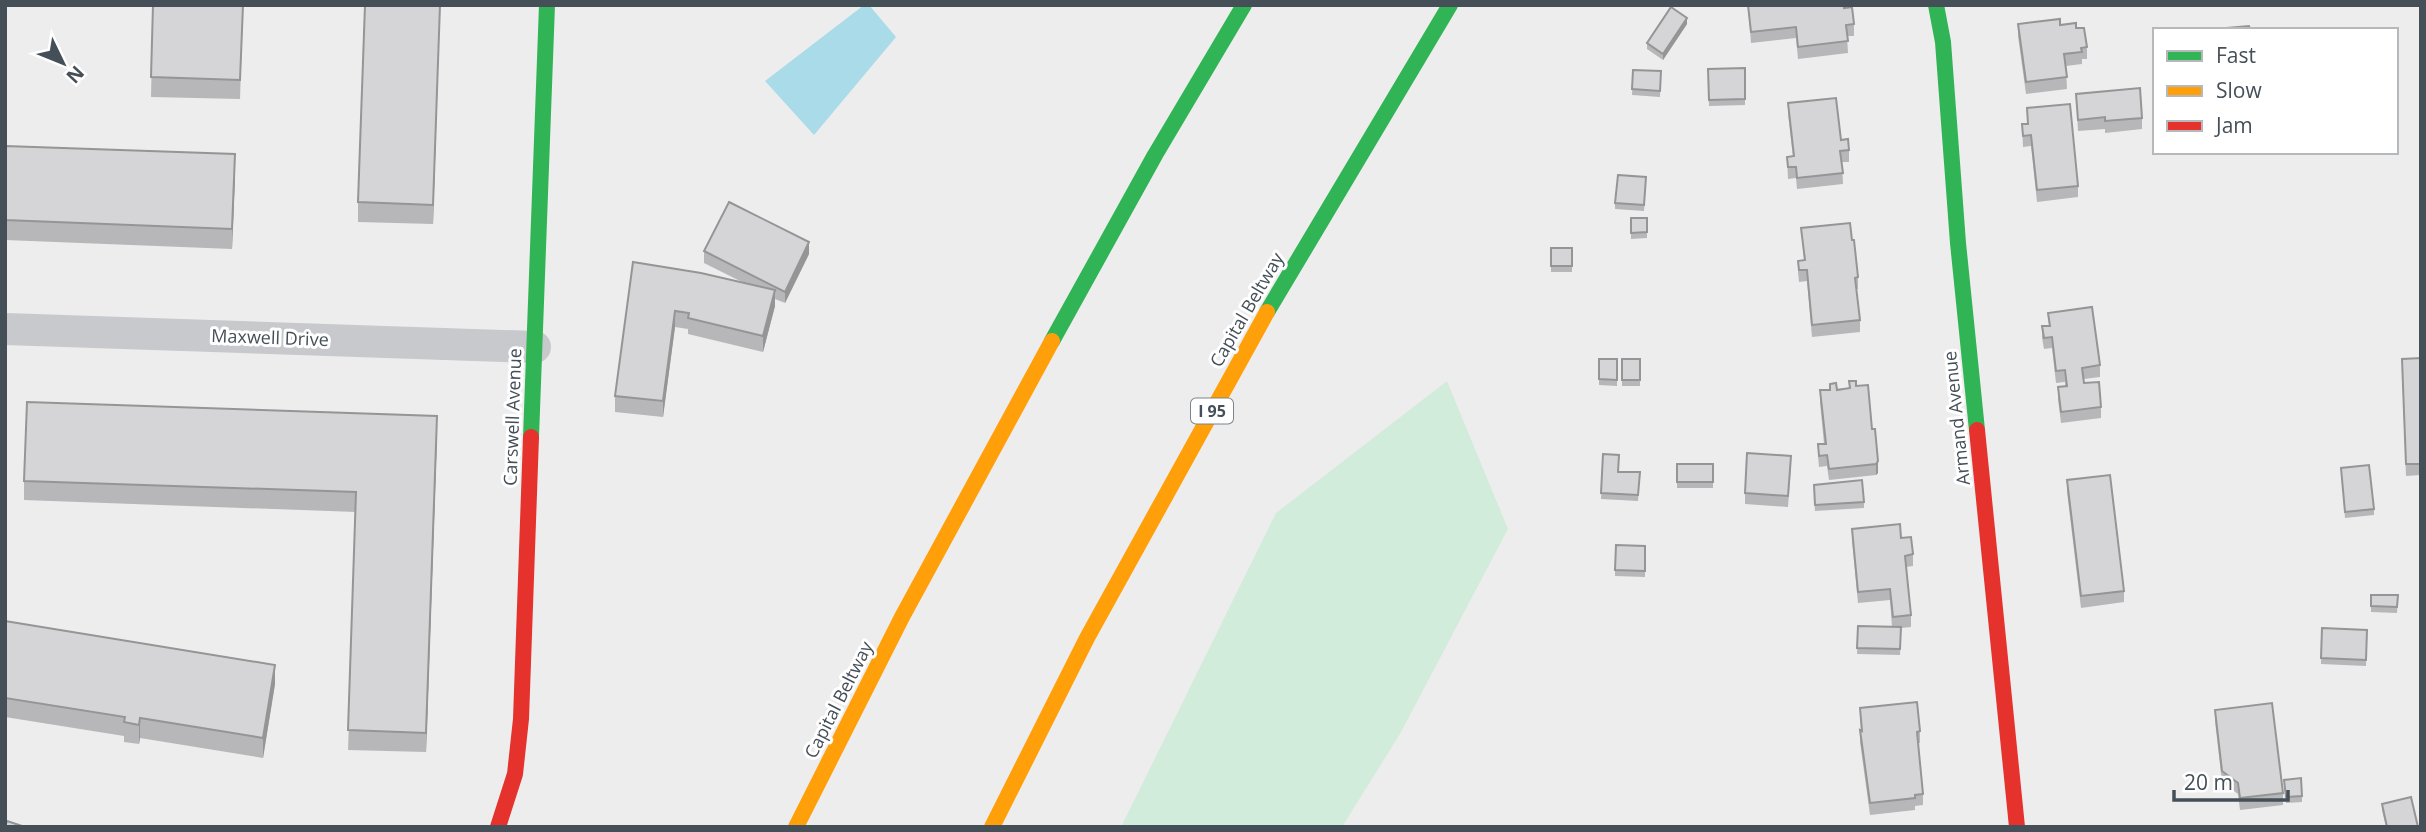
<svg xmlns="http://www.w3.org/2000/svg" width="2426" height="832" viewBox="0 0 2426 832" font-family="'Open Sans',sans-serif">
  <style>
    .green { fill: #d2ecdb }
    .water { fill: #a9dce8 }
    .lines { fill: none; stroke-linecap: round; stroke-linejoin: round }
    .street { stroke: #c7c9cc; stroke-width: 32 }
    .fast { stroke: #30b455; stroke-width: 16 }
    .slow { stroke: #ff9f0a; stroke-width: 16 }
    .jam { stroke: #e5322d; stroke-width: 16 }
    .wall { fill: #b7b7b9 }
    .shaded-wall { fill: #959596 }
    .building { fill: #d5d5d7; stroke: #959596; stroke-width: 2 }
    .labels { text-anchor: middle; stroke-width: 6; stroke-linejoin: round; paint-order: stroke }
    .shield { fill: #fff; stroke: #7d848a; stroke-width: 2 }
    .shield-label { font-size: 16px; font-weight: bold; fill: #454f58 }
    .street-label { font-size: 18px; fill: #454f58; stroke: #fff }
  </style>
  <rect width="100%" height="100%" fill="#eeeded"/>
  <!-- green -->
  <polygon class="green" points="1447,381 1508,529 1400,734 1342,827 1121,827 1276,513"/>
  <!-- water -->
  <polygon class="water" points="864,5 869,5 896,37 814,135 765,81"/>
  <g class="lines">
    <!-- street -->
    <polyline class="street" points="5,329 535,347"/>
    <!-- fast -->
    <g class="fast">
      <polyline points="1936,5 1943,42 1958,243 1977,430"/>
      <polyline points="1267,312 1450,5"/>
      <polyline points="1052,341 1155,155 1244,5"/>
      <polyline points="531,437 547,5"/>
    </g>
    <!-- slow -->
    <g class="slow">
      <polyline points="796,827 902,617 1052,341"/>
      <polyline points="992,827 1087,638 1267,312"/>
    </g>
    <!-- jam -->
    <g class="jam">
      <polyline points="1977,430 2017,827"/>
      <polyline points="498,827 515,774 521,719 531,437"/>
    </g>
  </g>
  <!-- wall -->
  <g class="wall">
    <polygon points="153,5 243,5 240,99 151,97"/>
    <polygon points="440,5 433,224 358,222 358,202"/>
    <polygon points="1748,5 1844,8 1854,24 1854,36 1847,36 1848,53 1798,59 1796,38 1751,43"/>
    <polygon points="1687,24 1663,60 1647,49 1647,43"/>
    <polygon points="2018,24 2060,25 2076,28 2087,47 2087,59 2082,59 2082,64 2066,66 2067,89 2026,94 2018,36"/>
    <polygon points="1745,68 1745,105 1709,106 1708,69"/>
    <polygon points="1633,70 1661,71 1660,97 1632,95"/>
    <polygon points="2076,94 2142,118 2142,129 2105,133 2105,129 2078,131"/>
    <polygon points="1788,103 1841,140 1849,150 1849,162 1842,162 1843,184 1797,189 1796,178 1788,179 1787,157 1793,157 1788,114"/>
    <polygon points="2027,108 2078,186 2078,197 2037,202 2031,146 2023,147 2022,124 2027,124"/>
    <polygon points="5,146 235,174 232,249 5,240"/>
    <polygon points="1646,183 1644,211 1615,209 1615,203"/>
    <polygon points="1631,218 1647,218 1647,238 1631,239"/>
    <polygon points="1801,228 1852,240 1858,277 1858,289 1856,289 1860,320 1860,332 1812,337 1807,281 1799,282 1798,272 1798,261 1804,260"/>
    <rect x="1551" y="248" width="21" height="24"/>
    <polygon points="704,251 809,254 785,303 775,299 775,306 763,352 688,334 688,329 675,327 663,417 615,412 615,396 633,262 744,283 704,263"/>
    <polygon points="2048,313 2100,365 2100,377 2084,379 2084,383 2101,407 2101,418 2061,423 2058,399 2058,387 2065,386 2065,382 2056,383 2052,348 2044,349 2042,338 2042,326 2049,326"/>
    <polygon points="2421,358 2421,475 2406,476 2402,371"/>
    <polygon points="1599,359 1617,359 1617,386 1599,385"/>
    <rect x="1622" y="359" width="18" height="27"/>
    <polygon points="1849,381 1856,386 1872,429 1878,473 1876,475 1829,480 1827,466 1819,467 1818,456 1818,444 1824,444 1820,402 1820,390 1849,388"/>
    <polygon points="437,435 426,752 348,750 356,512 24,500 24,481"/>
    <polygon points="1603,454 1619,472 1640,472 1638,501 1601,499"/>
    <rect x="1677" y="464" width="36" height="24"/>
    <polygon points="1791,467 1788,507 1745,504 1745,493"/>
    <polygon points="2341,468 2374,509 2374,515 2345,518"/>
    <polygon points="2067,480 2124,591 2124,602 2081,608 2067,492"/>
    <polygon points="1814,491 1864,502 1864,508 1815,511"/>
    <polygon points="1852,529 1913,554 1913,566 1906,567 1911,615 1911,627 1901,628 1900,655 1857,654 1858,626 1892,627 1890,600 1858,603 1852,540"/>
    <polygon points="1645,546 1645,577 1615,576 1615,570"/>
    <polygon points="2371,595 2398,595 2397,613 2371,612"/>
    <polygon points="5,621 275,684 263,758 140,738 139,744 124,742 124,736 5,717"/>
    <polygon points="2322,628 2367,630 2366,666 2321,664"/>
    <polygon points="1860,708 1920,731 1920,743 1918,743 1923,794 1923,805 1915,806 1915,810 1870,815 1860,742 1860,730 1861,731"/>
    <polygon points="2215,710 2283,793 2283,805 2240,810 2238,794 2222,782 2215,721"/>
    <polygon points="2284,786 2302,796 2302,802 2286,803"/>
    <polygon points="2382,804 2418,827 2386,827 2382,810"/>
  </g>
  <!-- shaded-wall -->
  <g class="shaded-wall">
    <polygon points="440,5 433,224 433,205"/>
    <polygon points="1687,18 1687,24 1663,60 1663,54"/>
    <polygon points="235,154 235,174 232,249 232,229"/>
    <polygon points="809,242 809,254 785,303 785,292"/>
    <polygon points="775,290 775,306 763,352 763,336"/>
    <polygon points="675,311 675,327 663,417 663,401"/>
    <polygon points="437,416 437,435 426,752 426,733"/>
    <polygon points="1878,461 1878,473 1876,475 1876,464"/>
    <polygon points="275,665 275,684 263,758 263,738"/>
    <polygon points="140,718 140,738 139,744 139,725"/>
  </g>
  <!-- building -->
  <g class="building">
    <polygon points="153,5 243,5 240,80 151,77"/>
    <polygon points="365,5 440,5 433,205 358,202"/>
    <polygon points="1748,5 1844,5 1844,8 1852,7 1854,24 1846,25 1848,41 1798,47 1796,27 1751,32"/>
    <polygon points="1671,7 1687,18 1663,54 1647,43"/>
    <polygon points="2060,19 2060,25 2076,23 2076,28 2084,28 2087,47 2081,48 2082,52 2064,54 2067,77 2026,82 2018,24"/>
    <polygon points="2249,26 2250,30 2227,30 2227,28"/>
    <polygon points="1745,68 1745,99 1709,100 1708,69"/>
    <polygon points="1633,70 1661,71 1660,91 1632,89"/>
    <polygon points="2140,88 2142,118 2105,121 2105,117 2078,120 2076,94"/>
    <polygon points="1836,98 1841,140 1848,139 1849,150 1840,151 1843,173 1797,178 1796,167 1788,167 1787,157 1794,156 1788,103"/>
    <polygon points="2070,104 2078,186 2037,190 2031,135 2023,136 2022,124 2028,124 2027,108"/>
    <polygon points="5,146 235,154 232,229 5,220"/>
    <polygon points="1618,175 1646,177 1644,205 1615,203"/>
    <polygon points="729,202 809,242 785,292 704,251"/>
    <polygon points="1631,218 1647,218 1647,232 1631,233"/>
    <polygon points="1850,223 1852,240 1854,240 1858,277 1855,278 1860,320 1812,325 1807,270 1799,270 1798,261 1805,260 1801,228"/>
    <rect x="1551" y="248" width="21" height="18"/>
    <polygon points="633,262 701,273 775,290 763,336 688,318 689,313 675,311 663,401 615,396"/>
    <polygon points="2092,307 2100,365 2082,368 2084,383 2099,382 2101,407 2061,412 2058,387 2067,386 2065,370 2056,371 2052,337 2044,338 2042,326 2050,326 2048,313"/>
    <polygon points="2421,358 2421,464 2406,464 2402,359"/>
    <polygon points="1599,359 1617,359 1617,380 1599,379"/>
    <rect x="1622" y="359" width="18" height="21"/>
    <polygon points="1849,381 1856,381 1856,386 1868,385 1872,429 1875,429 1878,461 1876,464 1829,469 1827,455 1819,456 1818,444 1826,444 1820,390 1830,390 1830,384 1836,383 1837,390 1850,388"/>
    <polygon points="27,402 437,416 426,733 348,730 356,492 24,481"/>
    <polygon points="1747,453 1791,456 1788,496 1745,493"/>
    <polygon points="1603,454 1619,455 1618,472 1640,472 1638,495 1601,493"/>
    <rect x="1677" y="464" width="36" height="18"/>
    <polygon points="2369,465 2374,509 2345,512 2341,468"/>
    <polygon points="2110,475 2124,591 2081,596 2067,480"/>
    <polygon points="1862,480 1864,502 1815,505 1814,485"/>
    <polygon points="1900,524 1901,538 1911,537 1913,554 1905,556 1911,615 1893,617 1890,589 1858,592 1852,529"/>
    <polygon points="1616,545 1645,546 1645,571 1615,570"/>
    <polygon points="2371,595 2398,595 2397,607 2371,606"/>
    <polygon points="5,621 275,665 263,738 140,718 139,725 124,722 125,717 5,698"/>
    <polygon points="1858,626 1901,627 1900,649 1857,648"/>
    <polygon points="2322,628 2367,630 2366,660 2321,658"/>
    <polygon points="1917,702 1920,731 1917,732 1923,794 1915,795 1915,798 1870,803 1860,730 1862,731 1860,708"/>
    <polygon points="2272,703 2283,793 2240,798 2238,783 2222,771 2215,710"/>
    <polygon points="2301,778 2302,796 2286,797 2284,780"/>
    <polygon points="2411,797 2418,827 2387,827 2382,804"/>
    <polygon points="7,821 22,826 21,827 5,827"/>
  </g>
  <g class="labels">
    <!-- shield labels -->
    <rect class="shield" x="1191" y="398.5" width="42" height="25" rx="5"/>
    <g class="shield-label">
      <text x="1212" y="417">I 95</text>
    </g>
    <!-- street labels -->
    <g class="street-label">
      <text transform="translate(1247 310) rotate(-60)" y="6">Capital Beltway</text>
      <text transform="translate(270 338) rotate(2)" y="6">Maxwell Drive</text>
      <text transform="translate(513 417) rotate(-88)" y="6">Carswell Avenue</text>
      <text transform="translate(1957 418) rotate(-96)" y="6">Armand Avenue</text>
      <text transform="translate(839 700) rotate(-63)" y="6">Capital Beltway</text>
    </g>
  </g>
  <!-- border -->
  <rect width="2426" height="832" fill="none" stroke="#454f58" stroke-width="14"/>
  <!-- legend -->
  <rect x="2153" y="28" width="245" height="126" fill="#ffffff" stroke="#b5b9bc" stroke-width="2"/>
  <rect x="2167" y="51" width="35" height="10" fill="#30b455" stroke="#b5b9bc" stroke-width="2"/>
  <text x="2216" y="63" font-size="21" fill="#454f58">Fast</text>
  <rect x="2167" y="86" width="35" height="10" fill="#ff9f0a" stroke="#b5b9bc" stroke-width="2"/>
  <text x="2216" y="98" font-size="21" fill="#454f58">Slow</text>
  <rect x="2167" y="121" width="35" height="10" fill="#e5322d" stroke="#b5b9bc" stroke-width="2"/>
  <text x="2216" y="133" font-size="21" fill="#454f58">Jam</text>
  <!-- north arrow -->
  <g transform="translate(63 63) rotate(133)" stroke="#ffffff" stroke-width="5" paint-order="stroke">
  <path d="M0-5L12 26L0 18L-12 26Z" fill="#454f58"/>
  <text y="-10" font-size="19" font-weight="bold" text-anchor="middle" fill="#454f58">N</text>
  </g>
  <!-- scale -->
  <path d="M2174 790v10h114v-10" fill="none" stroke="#454f58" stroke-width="3.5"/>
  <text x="2184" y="790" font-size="21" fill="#454f58" stroke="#ffffff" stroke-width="5" paint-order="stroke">20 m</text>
</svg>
